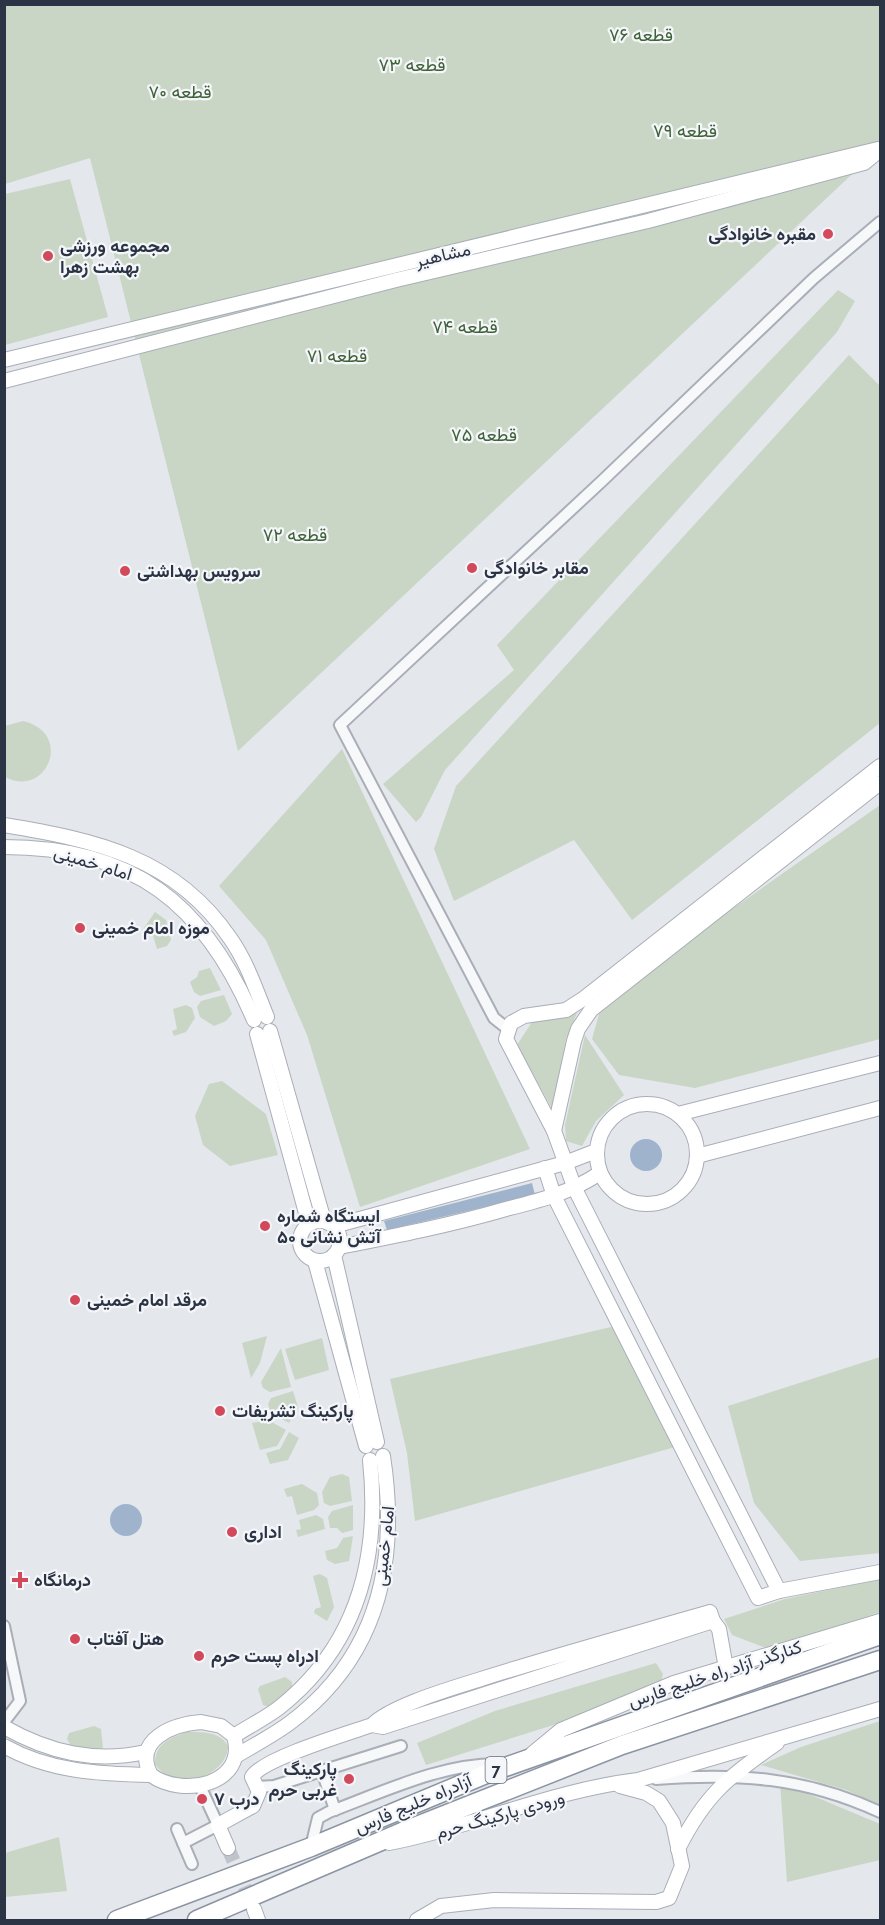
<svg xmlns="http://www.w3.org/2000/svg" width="885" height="1925" viewBox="0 0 885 1925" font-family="Raleway,Vazirmatn,sans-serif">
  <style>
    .green { fill: #c9d6c5 }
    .water { fill: #9fb4cc }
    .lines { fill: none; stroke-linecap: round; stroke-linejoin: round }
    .secondary-tunnel { stroke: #bfc3cb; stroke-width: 14; stroke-dasharray: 14 7; stroke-linecap: butt }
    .street-casing { stroke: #a9aeb7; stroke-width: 14 }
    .secondary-casing { stroke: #a9aeb7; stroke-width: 16 }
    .highway-casing { stroke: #8b94a3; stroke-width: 21 }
    .street { stroke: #f7f8fa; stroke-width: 10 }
    .secondary { stroke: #fff; stroke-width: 14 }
    .highway { stroke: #fff; stroke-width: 18 }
    .poi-dot { fill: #d1495b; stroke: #f4f6f9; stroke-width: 2 }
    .labels { text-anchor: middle; stroke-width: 4.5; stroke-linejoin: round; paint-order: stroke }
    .shield { fill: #f4f6f9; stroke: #676e7b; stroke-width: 1.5 }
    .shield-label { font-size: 16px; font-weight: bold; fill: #2b3445 }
    .park-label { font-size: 18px; fill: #3f6138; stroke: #f4f6f9 }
    .poi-label { font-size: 18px; font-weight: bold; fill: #2b3445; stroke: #f4f6f9; text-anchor: start }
    .street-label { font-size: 18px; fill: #2b3445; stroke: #f4f6f9 }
  </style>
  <rect width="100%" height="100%" fill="#e4e7ec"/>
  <!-- green -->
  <g class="green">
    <polygon points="4,5 880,5 880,154 864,163 238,751 90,158 5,184"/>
    <polygon points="70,179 108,317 5,345 5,194"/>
    <polygon points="838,290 855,301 837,332 445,770 421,817 416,822 383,784 514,670 497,645"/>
    <polygon points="849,355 880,386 880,723 632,920 574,840 454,901 434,849 456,786"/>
    <path d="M23,721C74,733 47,799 5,777V726Z"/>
    <polygon points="342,749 530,1149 360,1207 307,1035 266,940 219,886"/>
    <polygon points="880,805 880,1039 695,1088 619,1075 592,1039 603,1000"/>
    <polygon points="155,912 166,920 171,940 167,946 157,949 152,932 144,928"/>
    <polygon points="210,968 221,990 200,996 194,992 190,982 197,977 199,971"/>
    <polygon points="224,995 232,1014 226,1021 214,1026 200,1017 197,1007 201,1001"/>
    <polygon points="186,1005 192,1008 195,1018 186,1032 174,1036 172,1031 177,1029 173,1009"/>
    <polygon points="577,1013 566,1039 553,1110 517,1045 532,1022"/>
    <polygon points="585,1035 624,1095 596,1121 582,1146 566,1141 565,1125"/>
    <polygon points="222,1081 266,1114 278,1155 230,1166 203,1145 195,1116 209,1084"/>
    <polygon points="615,1326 675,1447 415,1521 407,1453 390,1379"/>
    <polygon points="267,1336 260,1363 251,1378 242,1343"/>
    <polygon points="322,1338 329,1370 295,1380 285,1349"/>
    <polygon points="281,1348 291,1387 270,1392 263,1388 261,1382"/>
    <polygon points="880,1357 880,1553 800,1561 754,1503 728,1406"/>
    <polygon points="293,1391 298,1407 289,1423 271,1413 268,1404 271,1398"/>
    <polygon points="268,1420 286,1430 277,1446 260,1450 252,1423"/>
    <polygon points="289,1432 299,1438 288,1460 270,1464 266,1453 280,1449"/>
    <polygon points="342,1474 349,1477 352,1501 330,1506 324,1503 322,1492 330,1477"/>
    <polygon points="302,1484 317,1493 319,1505 314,1510 297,1515 292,1496 287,1497 284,1489"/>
    <polygon points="353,1505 353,1530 342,1533 337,1528 330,1528 328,1517 332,1511"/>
    <polygon points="316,1515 323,1519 325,1529 298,1537 296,1530 301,1529 299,1520"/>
    <polygon points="353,1536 349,1561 335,1564 327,1560 325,1551 337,1548 343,1538"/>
    <polygon points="320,1574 327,1578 334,1607 327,1621 314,1613 315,1609 321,1607 313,1576"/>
    <polygon points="880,1579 880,1612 771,1650 732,1635 724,1619 785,1599"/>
    <polygon points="656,1663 663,1674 660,1685 624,1703 426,1765 417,1743 495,1711"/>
    <polygon points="285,1677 292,1682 292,1688 270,1707 263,1705 258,1689 260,1686"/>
    <polygon points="880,1721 880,1805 846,1790 761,1765 801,1747"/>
    <polygon points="94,1726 101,1729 103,1748 99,1751 71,1746 67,1739 69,1733"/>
    <path d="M187,1732C201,1732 220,1731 228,1746C227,1779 172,1792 155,1764C155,1743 170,1738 187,1732Z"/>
    <polygon points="780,1782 880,1824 880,1860 787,1882"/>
    <polygon points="59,1837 67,1891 5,1897 5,1853"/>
  </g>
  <!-- water -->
  <g class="water">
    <circle cx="646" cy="1155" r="16"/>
    <polygon points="532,1183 535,1195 387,1230 384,1221"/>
    <circle cx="126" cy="1520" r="16"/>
  </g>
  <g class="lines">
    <!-- secondary-tunnel -->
    <polyline class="secondary-tunnel" points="228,1848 252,1904"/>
    <defs>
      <g id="street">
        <polyline points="508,1029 494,1018 340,725 602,481 814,278 880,222"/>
        <polyline points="4,1626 20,1701 4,1722"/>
        <polyline points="322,1771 335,1810"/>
        <path d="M656,1779C739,1773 804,1777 880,1812"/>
        <polyline points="256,1787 274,1786 401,1746"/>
        <polyline points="177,1829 192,1864"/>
        <polyline points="183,1843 218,1825 200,1786"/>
        <path d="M311,1847L318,1818L329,1812C383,1792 442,1763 500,1764"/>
      </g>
      <g id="secondary">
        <polyline points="4,360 878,149"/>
        <polyline points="4,381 396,280 648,221 864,163 880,150"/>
        <path d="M4,825C95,840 175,857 230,938C247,962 256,990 267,1017"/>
        <path d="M4,847C133,847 205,904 254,1020"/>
        <polyline points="270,1031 324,1221"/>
        <polyline points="257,1034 309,1224"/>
        <circle cx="647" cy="1154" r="50"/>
        <polyline points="678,1114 880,1063"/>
        <polyline points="554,1131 574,1041 578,1029 591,1010 880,783"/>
        <polyline points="697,1156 880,1108"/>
        <polyline points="545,1168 554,1196 758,1598 779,1591 880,1572"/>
        <circle cx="320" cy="1241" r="20"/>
        <polyline points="334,1226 565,1163 596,1151"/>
        <path d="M339,1247C395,1236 451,1225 506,1209C541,1200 570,1193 600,1173"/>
        <polyline points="334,1255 377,1442"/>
        <polyline points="315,1261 366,1446"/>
        <polyline points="779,1591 575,1189 554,1131 506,1039 511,1023 524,1016 566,1010 583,999 880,766"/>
        <polyline points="713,1621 719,1629 726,1668"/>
        <path d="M201,1722L221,1726L234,1736C248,1785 182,1798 151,1775C132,1740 173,1724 201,1722Z"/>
        <path d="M4,1727C50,1753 95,1763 146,1752"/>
        <path d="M234,1736C249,1726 266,1718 280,1707C359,1644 380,1556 370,1460"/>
        <path d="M4,1746C50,1772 100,1774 151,1775"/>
        <polyline points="532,1754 561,1730 674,1683 880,1621"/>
        <path d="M236,1756C254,1745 274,1735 291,1722C379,1656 399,1560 383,1456"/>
        <path d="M389,1843C473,1827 553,1790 638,1780L880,1709"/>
        <path d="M228,1848L218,1825L253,1806L259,1792L252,1777C261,1759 349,1733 372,1725C392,1705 453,1688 481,1679C557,1655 634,1634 710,1612L713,1621L383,1727L372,1725"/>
        <path d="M678,1849C705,1795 728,1777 777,1743"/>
        <polyline points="254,1909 258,1920"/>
        <polyline points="417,1920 441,1906 494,1900 656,1902 669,1898 682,1866 673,1823 659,1801 646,1793 620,1786"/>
      </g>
      <g id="highway">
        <polyline points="117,1920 311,1847 491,1772 880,1635"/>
        <polyline points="197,1920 409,1829 622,1745 880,1660"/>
      </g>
    </defs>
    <!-- street casing -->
    <use href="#street" class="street-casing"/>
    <!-- secondary casing -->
    <use href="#secondary" class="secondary-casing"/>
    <!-- highway casing -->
    <use href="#highway" class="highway-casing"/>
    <!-- street -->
    <use href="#street" class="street"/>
    <!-- secondary -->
    <use href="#secondary" class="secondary"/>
    <!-- highway -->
    <use href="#highway" class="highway"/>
  </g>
  <!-- markers -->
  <g class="poi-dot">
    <circle cx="828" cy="234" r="6"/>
    <circle cx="48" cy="256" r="6"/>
    <circle cx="472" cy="568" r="6"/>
    <circle cx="125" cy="571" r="6"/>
    <circle cx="80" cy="928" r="6"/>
    <circle cx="265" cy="1226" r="6"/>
    <circle cx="75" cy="1300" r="6"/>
    <circle cx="220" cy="1411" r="6"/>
    <circle cx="232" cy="1532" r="6"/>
    <path d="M17 1571h6v6h6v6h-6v6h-6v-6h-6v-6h6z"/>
    <circle cx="75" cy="1639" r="6"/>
    <circle cx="199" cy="1656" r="6"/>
    <circle cx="349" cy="1779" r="6"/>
    <circle cx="202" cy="1799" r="6"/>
  </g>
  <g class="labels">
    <!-- shield labels -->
    <rect class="shield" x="485.5" y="1757" width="21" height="26" rx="4.5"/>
    <g class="shield-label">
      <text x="496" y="1776">7</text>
    </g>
    <!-- park labels -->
    <g class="park-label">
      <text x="641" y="41">قطعه ۷۶</text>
      <text x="412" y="71">قطعه ۷۳</text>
      <text x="180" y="98">قطعه ۷۰</text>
      <text x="685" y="137">قطعه ۷۹</text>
      <text x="465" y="333">قطعه ۷۴</text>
      <text x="337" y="362">قطعه ۷۱</text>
      <text x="484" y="441">قطعه ۷۵</text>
      <text x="295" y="541">قطعه ۷۲</text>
    </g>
    <!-- poi labels -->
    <g class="poi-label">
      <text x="816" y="240" text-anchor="end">مقبره خانوادگی</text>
      <text x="60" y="252">مجموعه ورزشی<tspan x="60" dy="21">بهشت زهرا</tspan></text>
      <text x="484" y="574">مقابر خانوادگی</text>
      <text x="137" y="577">سرویس بهداشتی</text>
      <text x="92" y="934">موزه امام خمینی</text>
      <text x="277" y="1222">ایستگاه شماره<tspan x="277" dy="21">۵۰ آتش نشانی</tspan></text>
      <text x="87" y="1306">مرقد امام خمینی</text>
      <text x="232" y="1417">پارکینگ تشریفات</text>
      <text x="244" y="1538">اداری</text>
      <text x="34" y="1586">درمانگاه</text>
      <text x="87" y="1645">هتل آفتاب</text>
      <text x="211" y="1662">ادراه پست حرم</text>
      <text x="337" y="1775" text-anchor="end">پارکینگ<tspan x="337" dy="21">غربی حرم</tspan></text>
      <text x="214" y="1805">درب ۷</text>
    </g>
    <!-- street labels -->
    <g class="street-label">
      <text transform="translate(443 255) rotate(-13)" y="6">مشاهیر</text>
      <text transform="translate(93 863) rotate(17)" y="6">امام خمینی</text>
      <text transform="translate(384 1546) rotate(-84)" y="6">امام خمینی</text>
      <text transform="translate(715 1674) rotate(-18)" y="6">کنارگذر آزاد راه خلیج فارس</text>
      <text transform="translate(413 1804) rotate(-23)" y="6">آزادراه خلیج فارس</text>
      <text transform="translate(500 1815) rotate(-16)" y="6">ورودی پارکینگ حرم</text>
    </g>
  </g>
  <!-- border -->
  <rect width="885" height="1925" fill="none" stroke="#2b3445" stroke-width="12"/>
</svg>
